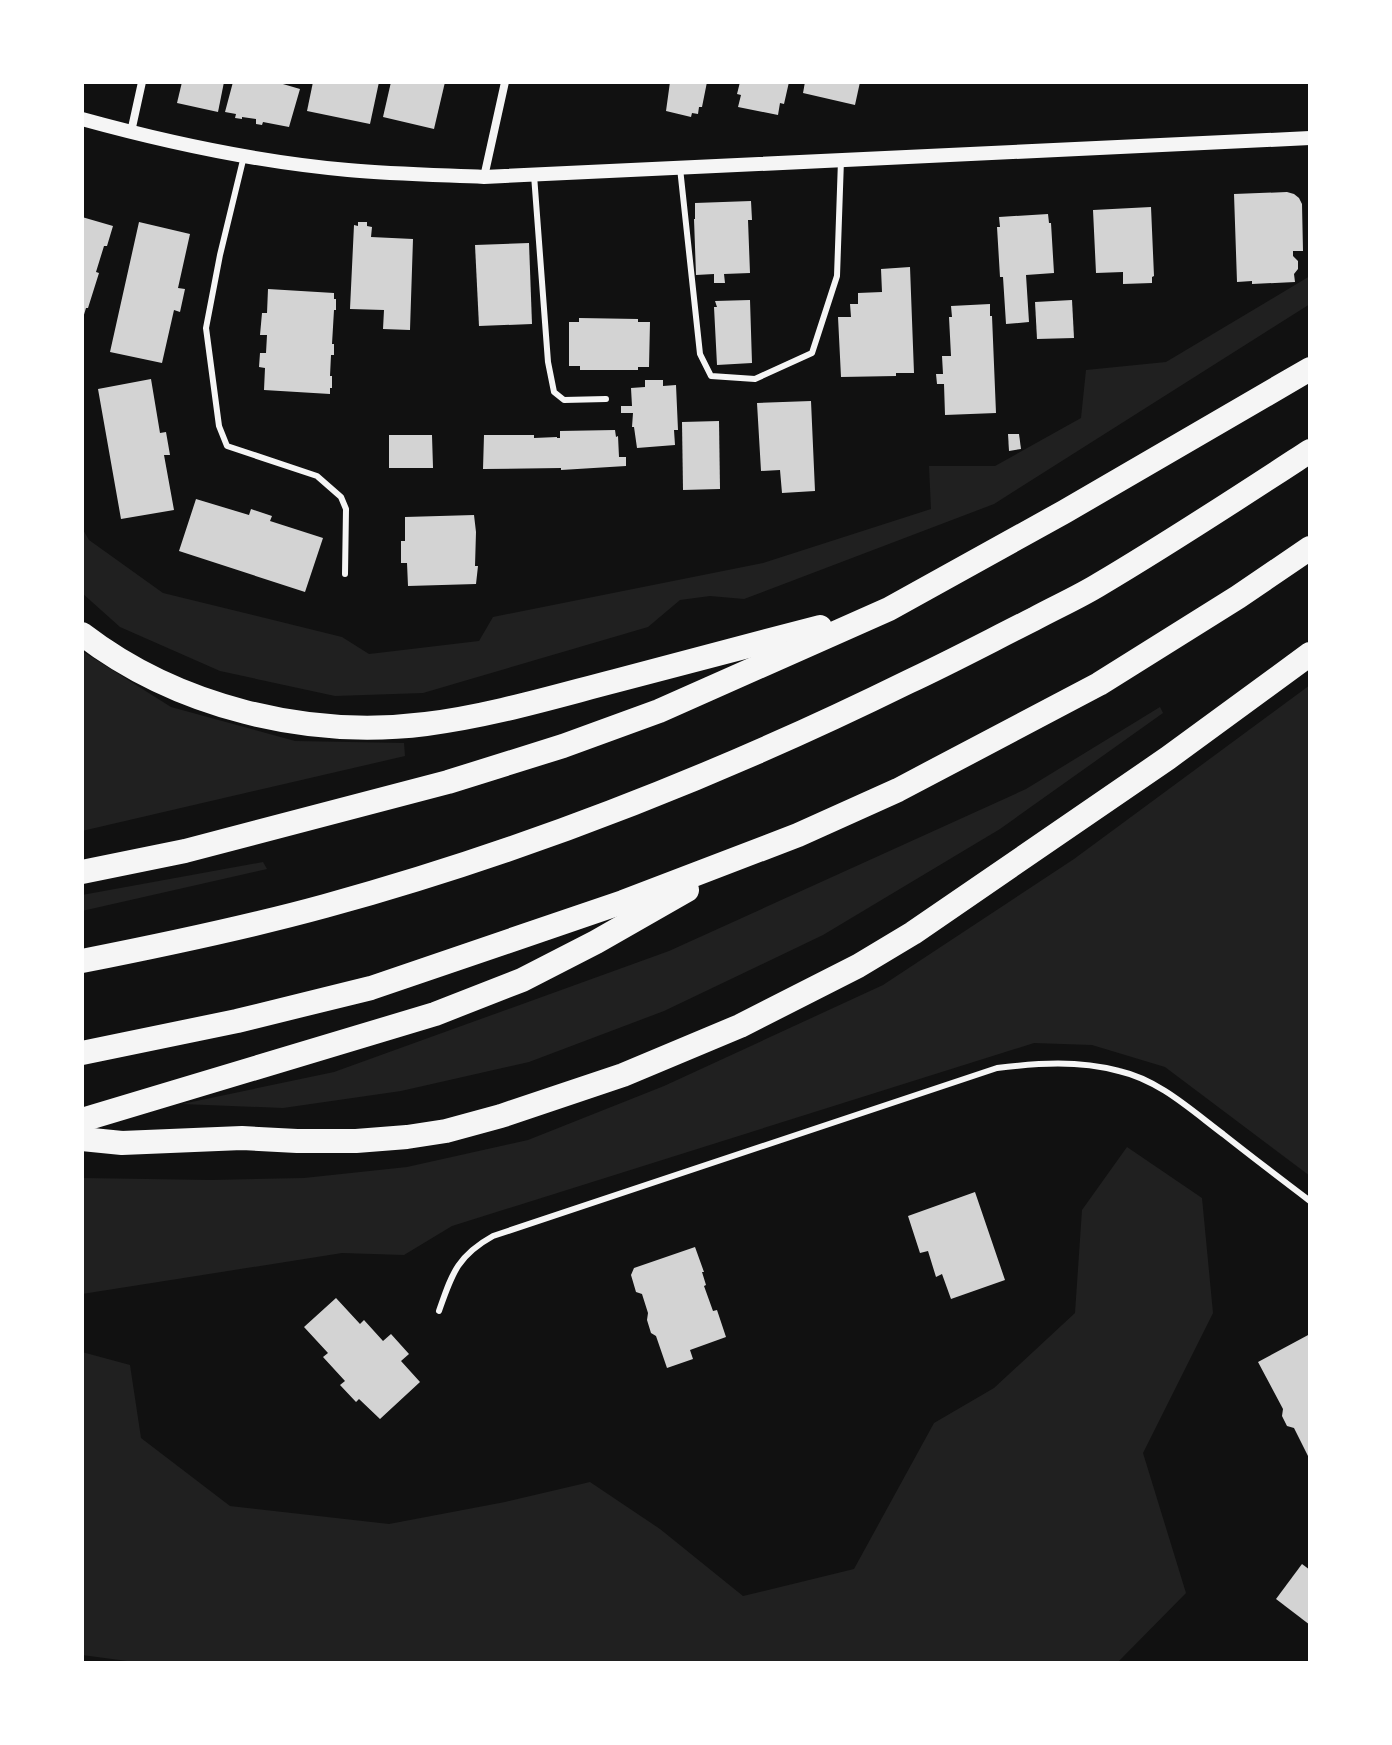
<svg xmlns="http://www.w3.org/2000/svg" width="1392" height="1745" viewBox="0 0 1392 1745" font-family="'Fira Sans Condensed',sans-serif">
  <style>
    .green { fill: #202020 }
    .building { fill: #d3d3d3 }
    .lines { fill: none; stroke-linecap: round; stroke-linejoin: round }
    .service { stroke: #f5f5f5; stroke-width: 6 }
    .minor { stroke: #f5f5f5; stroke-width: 8 }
    .tertiary { stroke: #f5f5f5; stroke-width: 14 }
    .motorway { stroke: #f5f5f5; stroke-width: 24 }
  </style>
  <rect width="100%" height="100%" fill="#111"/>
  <!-- green -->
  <g class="green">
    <polygon points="1310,276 1310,304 994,504 744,599 710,596 680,600 648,627 423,693 335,696 220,671 120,627 82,593 82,528 89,540 163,593 342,637 369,654 479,641 493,617 763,563 931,509 929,466 995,466 1081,418 1086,370 1166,362"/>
    <polygon points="82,651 171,707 295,741 404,743 405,756 82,831"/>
    <polygon points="1310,685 1310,1176 1165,1067 1092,1045 1034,1043 452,1226 404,1255 342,1253 82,1294 82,1178 211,1180 304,1178 407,1167 528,1140 664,1086 883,985 1074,859"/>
    <polygon points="1160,707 1163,713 1000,829 823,935 664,1011 529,1062 401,1091 283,1108 182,1104 334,1072 669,951 1026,789"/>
    <polygon points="263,862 267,869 82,911 82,895"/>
    <polygon points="1127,1147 1202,1198 1213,1313 1143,1453 1186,1593 1117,1663 142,1663 82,1655 82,1352 130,1365 141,1438 230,1506 389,1524 505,1502 590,1482 660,1529 743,1596 854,1569 934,1423 994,1388 1075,1313 1082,1210"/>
  </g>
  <!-- building -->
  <g class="building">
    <polygon points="182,82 224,82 218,112 177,103"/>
    <polygon points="233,82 276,82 300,89 289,127 263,122 262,125 256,124 256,119 242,117 242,119 235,118 236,114 225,112"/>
    <polygon points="313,82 379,82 370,124 307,111"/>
    <polygon points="391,82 445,82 434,129 383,117"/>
    <polygon points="670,82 707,82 702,107 699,107 698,114 692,113 691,117 666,111"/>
    <polygon points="740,82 789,82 784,104 780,103 778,115 738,107 741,95 737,94"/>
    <polygon points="805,82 860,82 855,105 803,93"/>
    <polygon points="1287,192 1294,194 1299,198 1302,204 1303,251 1293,251 1293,256 1298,261 1298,269 1294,274 1295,282 1252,284 1252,281 1237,282 1234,194"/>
    <polygon points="751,201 752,220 748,220 750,273 724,274 725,283 714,283 714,274 696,275 694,219 695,219 695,203"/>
    <polygon points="1151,207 1154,276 1152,277 1152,283 1123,284 1123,272 1096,273 1093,210"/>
    <polygon points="1048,214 1049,223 1051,223 1054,273 1026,275 1029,322 1006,324 1003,277 1000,277 997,227 1000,227 999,217"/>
    <polygon points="82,217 113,226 107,246 104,246 96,272 99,273 88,308 86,308 83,318"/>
    <polygon points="139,222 190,234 178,288 185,289 180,312 174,310 162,363 110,352"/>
    <polygon points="358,222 367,222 367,226 372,227 371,237 413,239 410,330 383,329 384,310 350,309 354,225 358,226"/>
    <polygon points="529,243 532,324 479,326 475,245"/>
    <polygon points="910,267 914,373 896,373 896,376 841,377 838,317 851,317 850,304 858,304 858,293 882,292 881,269"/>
    <polygon points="268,289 334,293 334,299 336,299 336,310 334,310 332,344 334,344 334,355 331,355 330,376 332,376 332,388 330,388 330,394 264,390 265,368 259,367 260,353 266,353 267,335 260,335 262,313 267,313"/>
    <polygon points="750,300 752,363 717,365 714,307 717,307 715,301"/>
    <polygon points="1072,300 1074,338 1037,339 1035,302"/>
    <polygon points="990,304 990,316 992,316 996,413 945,415 944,384 937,384 936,374 943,374 942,356 951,356 949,317 952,317 951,306"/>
    <polygon points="579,318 638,319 638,322 650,322 649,367 638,367 638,370 580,370 580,366 569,366 569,322 579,322"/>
    <polygon points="151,379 160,433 166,432 170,455 164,455 174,510 121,519 98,389"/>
    <polygon points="645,380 663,380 663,386 676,385 678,430 674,430 675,445 637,448 634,427 632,427 633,413 621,413 621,406 632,406 631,388 645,387"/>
    <polygon points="811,401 815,491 782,493 780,470 761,471 757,403"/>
    <polygon points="719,421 720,489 683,490 682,422"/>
    <polygon points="615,430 616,437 618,436 619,457 626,457 626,466 561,470 561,468 483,469 484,435 534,435 534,438 557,437 557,438 560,438 560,431"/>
    <polygon points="1008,434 1019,434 1021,449 1009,451"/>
    <polygon points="389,435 432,435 433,468 389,468"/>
    <polygon points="196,499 249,515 251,509 272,516 270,521 323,538 305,592 179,551"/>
    <polygon points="474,515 476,532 475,566 478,566 476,584 408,586 407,563 401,563 401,541 405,541 405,517"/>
    <polygon points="975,1192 1005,1280 951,1299 942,1274 936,1277 928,1251 920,1253 908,1216"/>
    <polygon points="695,1247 704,1272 702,1272 706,1285 704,1286 713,1311 717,1310 726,1337 690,1350 693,1359 667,1368 656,1336 651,1333 647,1320 648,1313 642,1294 636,1292 631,1275 634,1268"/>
    <polygon points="336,1298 360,1324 364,1320 383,1341 391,1334 409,1354 401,1361 420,1382 380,1419 359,1399 356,1402 340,1385 345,1381 323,1357 328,1353 304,1327"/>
    <polygon points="1310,1334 1310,1460 1294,1428 1287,1426 1282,1416 1283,1409 1258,1362"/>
    <polygon points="1302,1564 1310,1570 1310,1625 1276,1599"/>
  </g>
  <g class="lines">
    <!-- service -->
    <g class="service">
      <polyline points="244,156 220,255 206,328 219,426 227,446 317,476 341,497 346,509 345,574"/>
      <polyline points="680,168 700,354 711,376 755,379 812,353 837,276 841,160"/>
      <polyline points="534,175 548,362 554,392 564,400 606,399"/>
      <path d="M439,1311C452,1274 457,1256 493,1236L997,1068C1038,1063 1078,1060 1119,1071C1159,1080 1191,1110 1223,1134C1252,1157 1281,1179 1310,1201"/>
    </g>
    <!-- minor -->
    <g class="minor">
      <polyline points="131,132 142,82"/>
      <polyline points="484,177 505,82"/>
    </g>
    <!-- tertiary -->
    <path class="tertiary" d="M82,119C169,143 258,162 348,170C393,174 439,175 484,177L1310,138"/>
    <!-- motorway -->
    <g class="motorway">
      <path d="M82,634C177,707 308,739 426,724C490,716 553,697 615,681C684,663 752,645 820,627"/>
      <polyline points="82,872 185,851 448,782 563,746 659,711 889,609 1064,512 1310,369"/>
      <path d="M82,961C163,945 245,928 325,906C526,851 721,774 908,682C951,662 992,640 1034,619C1056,607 1079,597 1100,584C1171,542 1241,496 1310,451"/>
      <polyline points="82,1053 237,1021 371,988 623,902 798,835 898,790 1099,684 1238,597 1310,548"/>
      <polyline points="82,1120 435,1014 522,980 596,942 687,890"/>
      <polyline points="82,1139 122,1143 242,1138 297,1141 356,1141 407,1137 446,1131 501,1116 623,1075 740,1026 858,966 913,933 1168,758 1310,654"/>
    </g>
  </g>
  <!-- border -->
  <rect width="1392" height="1745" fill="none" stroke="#ffffff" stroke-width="168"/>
</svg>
